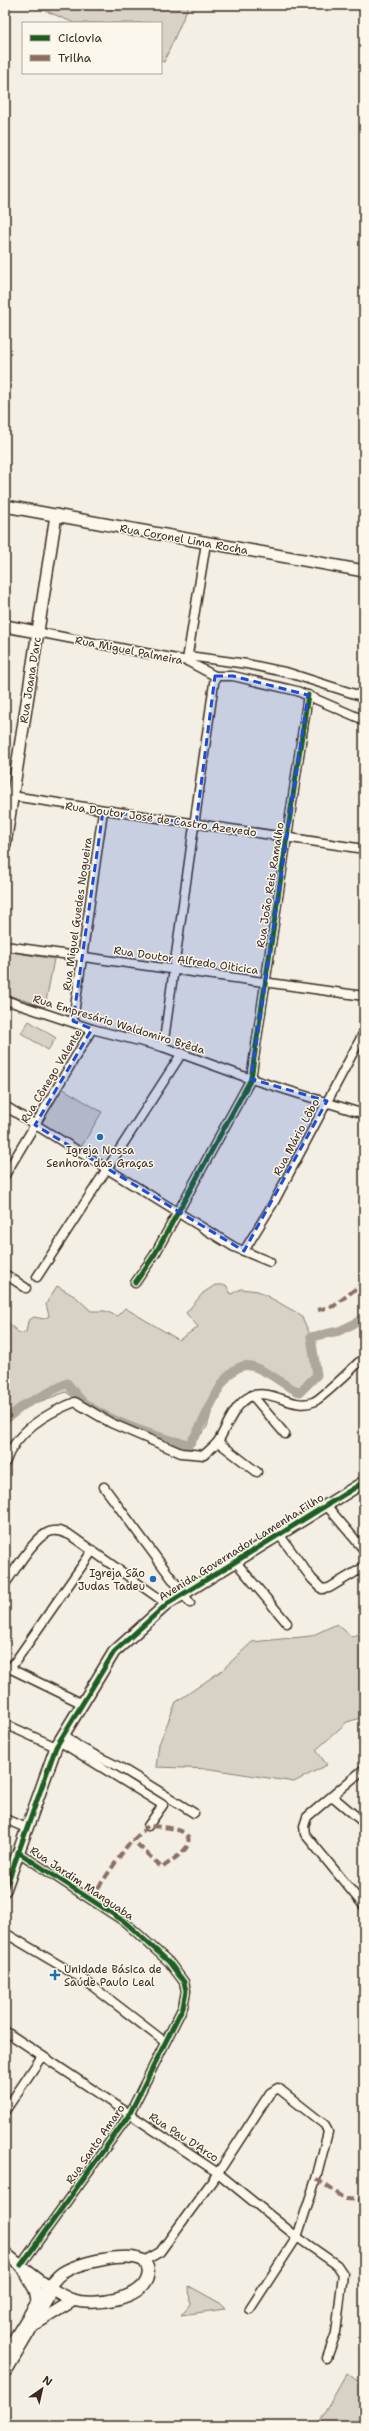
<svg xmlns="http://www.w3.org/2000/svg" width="369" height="2431" viewBox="0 0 369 2431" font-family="'Shantell Sans',sans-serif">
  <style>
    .green { fill: #d8d1c6; stroke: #8a7e72 }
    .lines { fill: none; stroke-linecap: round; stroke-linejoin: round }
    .canal { stroke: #afa69a; stroke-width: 9 }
    .street-casing { stroke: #3b2a1e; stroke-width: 11 }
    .secondary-casing { stroke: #3b2a1e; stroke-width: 14 }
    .street { stroke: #fbf7ec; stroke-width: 8 }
    .secondary { stroke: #fbf7ec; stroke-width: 11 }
    .quiet { stroke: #8d6e63; stroke-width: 4; stroke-dasharray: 8 4; stroke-linecap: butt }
    .cycleway-casing { stroke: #fbf7ec; stroke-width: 8 }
    .cycleway { stroke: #1b5e20; stroke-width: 5 }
    .marked { fill: #1d4ed8; fill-opacity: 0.2; stroke: #1d4ed8; stroke-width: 3; stroke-dasharray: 8 5; stroke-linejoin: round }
    .poi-dot { fill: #1f6fb2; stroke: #fbf7ec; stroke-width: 1.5 }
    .labels { text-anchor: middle; stroke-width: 3; stroke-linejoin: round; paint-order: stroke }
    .street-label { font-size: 11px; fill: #3b2a1e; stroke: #fbf7ec }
    .poi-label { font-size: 11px; fill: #3b2a1e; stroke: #fbf7ec }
  </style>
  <rect width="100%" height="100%" fill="#f3efe4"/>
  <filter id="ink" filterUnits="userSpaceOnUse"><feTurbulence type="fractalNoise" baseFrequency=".025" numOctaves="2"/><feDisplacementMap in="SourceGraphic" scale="8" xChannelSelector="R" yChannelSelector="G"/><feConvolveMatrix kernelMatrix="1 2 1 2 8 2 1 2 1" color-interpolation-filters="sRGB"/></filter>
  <g filter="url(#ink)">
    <!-- green -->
    <g class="green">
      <polygon points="46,5 189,5 164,62 161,61 161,23 74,23 44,10"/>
      <polygon points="5,951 54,959 45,1007 5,994"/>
      <polygon points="29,1021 56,1038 48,1050 21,1033"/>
      <polygon points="62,1088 102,1112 80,1149 39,1125"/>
      <path d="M215,1285H226L231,1294L241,1289L258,1291L301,1315L313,1341L317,1375L307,1389L295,1395L265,1373L242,1368L236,1370L218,1389L207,1427L191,1447C158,1450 94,1412 66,1392L28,1406L5,1421V1320L19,1333L26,1332L28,1321L34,1317L44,1319L49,1316L46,1304L57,1286L76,1297L91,1311H105L117,1316L125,1308L179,1340L198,1327L186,1313L203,1293Z"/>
      <polygon points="337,1624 352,1637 364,1630 364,1717 347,1722 316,1750 327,1765 294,1782 211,1769 156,1767 159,1744 176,1702 221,1671 252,1642 311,1636"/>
      <polygon points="189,2286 218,2302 225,2309 181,2315 190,2304"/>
      <polygon points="347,2373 364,2386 364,2426 317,2426"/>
    </g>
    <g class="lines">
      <!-- canal -->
      <path class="canal" d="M5,1420L24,1405L67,1383C72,1389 78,1397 83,1402C107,1420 160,1439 189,1444C206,1427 221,1359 251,1366C270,1371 283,1386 300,1392L317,1375L311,1337L339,1331L364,1319"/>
      <defs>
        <g id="street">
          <polyline points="37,632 187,661 215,676 233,676 297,691 364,720"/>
          <polyline points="188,656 247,664 289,673 364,697"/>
          <polyline points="187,660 206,543"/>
          <polyline points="12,796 364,849"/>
          <polyline points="5,946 364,996"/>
          <polyline points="5,1000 92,1029 163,1047 251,1079 364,1114"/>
          <polyline points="73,1021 103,811"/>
          <polyline points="163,1047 215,676"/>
          <polyline points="5,1106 234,1247 270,1262"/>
          <polyline points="5,1175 92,1029"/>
          <polyline points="244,1251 274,1202 364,1032"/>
          <polyline points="5,1274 26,1288"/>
          <polyline points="37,1277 182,1053"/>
          <polyline points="135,1283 155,1254 251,1079 308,695"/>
          <polyline points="252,1395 285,1434"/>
          <polyline points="218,1442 257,1472"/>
          <path d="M5,1463C16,1431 45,1414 75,1402L111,1423L181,1453L204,1455C209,1450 215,1446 219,1440C227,1426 235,1403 251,1396C271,1388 293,1410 313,1402C321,1399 351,1370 359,1362"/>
          <polyline points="104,1487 190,1603"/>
          <polyline points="326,1505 364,1550"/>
          <polyline points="278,1533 312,1579 322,1589 329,1588 364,1567"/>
          <polyline points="235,1561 287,1623"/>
          <path d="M5,1584C14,1572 34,1537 49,1532C56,1529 63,1532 70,1535L167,1604"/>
          <polyline points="5,1666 81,1703"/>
          <polyline points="10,1669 93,1550"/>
          <polyline points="5,1724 56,1747"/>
          <path d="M64,1733C77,1750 102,1757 121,1768C145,1782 169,1798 194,1813"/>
          <polyline points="59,1741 163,1805 148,1826"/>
          <polyline points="364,1769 307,1817 304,1826 305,1834 364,1906"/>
          <polyline points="332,1796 364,1823"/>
          <polyline points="5,1819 26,1828"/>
          <polyline points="18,1852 125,1922 169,1962 184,1982 186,1991 183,2007 129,2115 21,2265"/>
          <polyline points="5,1933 83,1979 165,2042"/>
          <polyline points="5,2031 218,2173 297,2237 337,2265 343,2274 336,2333 327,2358"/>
          <polyline points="5,2111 42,2056"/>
          <polyline points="144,2261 160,2252 218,2173 270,2093 278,2088 325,2125 328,2132 316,2179 297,2237 250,2309"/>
        </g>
        <g id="secondary">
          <polyline points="5,506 364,571"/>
          <polyline points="5,626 37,632"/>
          <polyline points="5,844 56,515"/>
          <polyline points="5,1890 56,1747 114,1652 167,1604 364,1482"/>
          <path d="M5,2253C21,2266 55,2295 73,2300C93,2306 144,2300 148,2275C149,2270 148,2266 144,2261C128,2251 78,2263 62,2273C54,2278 50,2288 43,2293L5,2354"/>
          <polyline points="23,2269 35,2290 37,2301"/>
          <polyline points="37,2323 74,2300"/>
          <polyline points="5,2373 49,2298 50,2289"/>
        </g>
      </defs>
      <!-- street casing -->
      <use href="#street" class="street-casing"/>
      <!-- secondary casing -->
      <use href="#secondary" class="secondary-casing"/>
      <!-- street -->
      <use href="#street" class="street"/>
      <!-- secondary -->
      <use href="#secondary" class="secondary"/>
      <!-- quiet -->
      <g class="quiet">
        <polyline points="318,1310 334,1306 364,1282"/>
        <path d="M91,1898L127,1846L148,1826C159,1827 199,1827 186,1848C181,1855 169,1862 162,1868L133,1840"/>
        <polyline points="316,2179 346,2199 364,2200"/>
      </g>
      <defs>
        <g id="cycleway">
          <polyline points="135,1283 155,1254 251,1079 308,695"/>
          <polyline points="18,1852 125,1922 169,1962 184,1982 186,1991 183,2007 129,2115 21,2265"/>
          <polyline points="5,1890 56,1747 114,1652 167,1604 364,1482"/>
        </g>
      </defs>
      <!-- cycleway casing -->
      <use href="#cycleway" class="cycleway-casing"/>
      <!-- cycleway -->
      <use href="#cycleway" class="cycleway"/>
    </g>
  </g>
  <!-- marked area -->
  <path class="marked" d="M215,676H233L308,695L251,1079L327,1101L244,1251L35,1125L92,1029L73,1021L103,811L196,824Z"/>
  <!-- markers -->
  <g class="poi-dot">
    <circle cx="100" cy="1137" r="4"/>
    <circle cx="153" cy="1579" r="4"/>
    <path d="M53 1969h4v4h4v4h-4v4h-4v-4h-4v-4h4z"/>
  </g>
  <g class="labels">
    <!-- street labels -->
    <g class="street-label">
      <text transform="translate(184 539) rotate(10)" y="4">Rua Coronel Lima Rocha</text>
      <text transform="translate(129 650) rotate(11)" y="4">Rua Miguel Palmeira</text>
      <text transform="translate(30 680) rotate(-81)" y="4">Rua Joana D'arc</text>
      <text transform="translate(161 819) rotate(8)" y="4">Rua Doutor José de Castro Azevedo</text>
      <text transform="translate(270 885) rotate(-81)" y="4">Rua João Reis Ramalho</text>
      <text transform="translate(77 914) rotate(-82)" y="4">Rua Miguel Guedes Nogueira</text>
      <text transform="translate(186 960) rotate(8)" y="4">Rua Doutor Alfredo Oiticica</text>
      <text transform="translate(119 1024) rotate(17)" y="4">Rua Empresário Waldomiro Brêda</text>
      <text transform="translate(51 1076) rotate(-59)" y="4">Rua Cônego Valente</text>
      <text transform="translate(296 1137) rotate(-62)" y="4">Rua Mário Lôbo</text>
      <text transform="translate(241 1547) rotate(-32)" y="4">Avenida Governador Lamenha Filho</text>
      <text transform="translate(82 1883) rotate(34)" y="4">Rua Jardim Manguaba</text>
      <text transform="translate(184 2137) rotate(33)" y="4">Rua Pau D'Arco</text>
      <text transform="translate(95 2144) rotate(-55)" y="4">Rua Santo Amaro</text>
    </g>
    <!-- poi labels -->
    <g class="poi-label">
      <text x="100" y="1154">Igreja Nossa<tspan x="100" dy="13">Senhora das Graças</tspan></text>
      <text x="145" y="1577" text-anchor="end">Igreja São<tspan x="145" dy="13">Judas Tadeu</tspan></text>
      <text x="64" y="1973" text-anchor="start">Unidade Básica de<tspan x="64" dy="13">Saúde Paulo Leal</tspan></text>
    </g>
  </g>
  <!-- margin -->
  <rect width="369" height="2431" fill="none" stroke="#fbf7ec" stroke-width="20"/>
  <rect x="10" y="10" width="349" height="2411" fill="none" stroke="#3b2a1e" stroke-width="1.5" filter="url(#ink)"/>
  <!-- legend -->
  <rect x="22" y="22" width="140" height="52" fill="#fbf7ec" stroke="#aea59a"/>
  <rect x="30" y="35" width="20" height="6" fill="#1b5e20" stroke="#aea59a"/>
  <text x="58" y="42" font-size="12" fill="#3b2a1e">Ciclovia</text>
  <rect x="30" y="55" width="20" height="6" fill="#8d6e63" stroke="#aea59a"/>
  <text x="58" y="62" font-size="12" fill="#3b2a1e">Trilha</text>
  <!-- north arrow -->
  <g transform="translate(42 2389) rotate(34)" stroke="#fbf7ec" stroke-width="3" paint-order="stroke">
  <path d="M0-3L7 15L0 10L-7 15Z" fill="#3b2a1e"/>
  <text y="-6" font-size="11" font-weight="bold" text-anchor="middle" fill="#3b2a1e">N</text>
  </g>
</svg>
